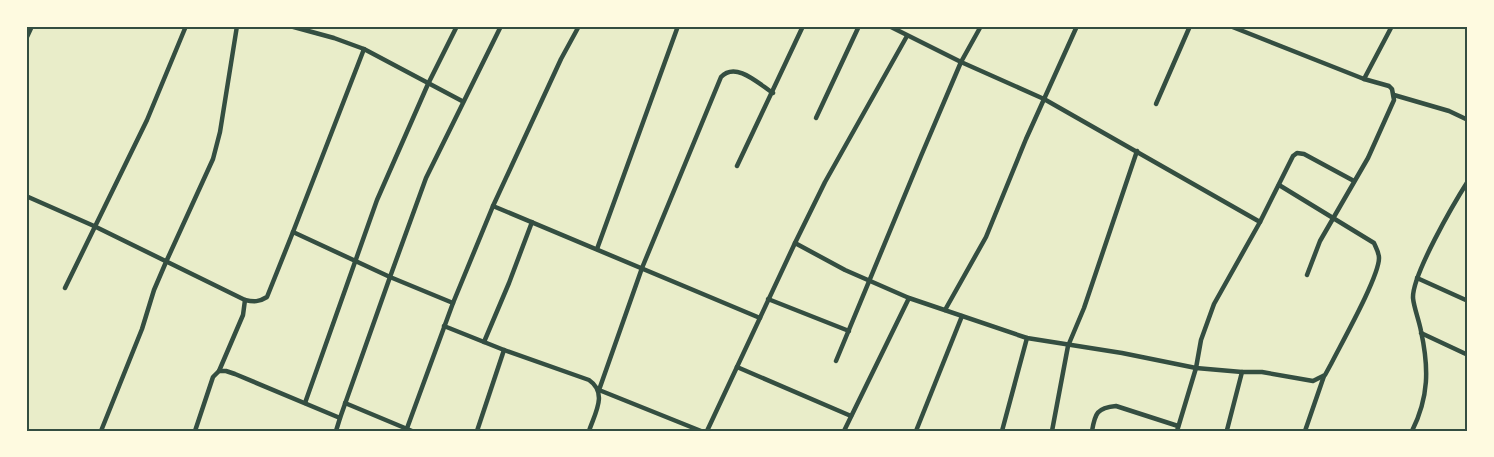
<svg xmlns="http://www.w3.org/2000/svg" width="1494" height="457" viewBox="0 0 1494 457" font-family="'Exo 2',sans-serif">
  <style>
    .lines { fill: none; stroke-linecap: round; stroke-linejoin: round }
    .minor { stroke: #344e41; stroke-width: 4.5 }
    .neatline { fill: none; stroke: #344e41; stroke-width: 2 }
  </style>
  <rect width="100%" height="100%" fill="#e9edc9"/>
  <g class="lines">
    <!-- minor -->
    <g class="minor">
      <polyline points="889,26 961,62 1044,99 1260,222"/>
      <polyline points="1230,26 1364,79 1389,86 1392,89 1394,100 1368,158 1320,241 1307,275"/>
      <polyline points="1466,26 1468,27"/>
      <polyline points="26,39 32,26"/>
      <polyline points="364,49 462,101"/>
      <polyline points="1364,79 1392,26"/>
      <polyline points="1394,95 1449,111 1468,120"/>
      <polyline points="1156,104 1190,26"/>
      <polyline points="816,118 859,26"/>
      <polyline points="737,166 803,26"/>
      <path d="M26,196L94,226L245,300C254,302 259,302 267,297L293,232"/>
      <polyline points="493,206 760,318"/>
      <path d="M795,243L845,270L909,298L1027,338L1122,353L1196,368L1242,372H1262L1313,381L1325,375L1331,364C1341,344 1379,277 1379,258C1379,252 1376,248 1374,243L1279,185"/>
      <polyline points="597,249 678,26"/>
      <polyline points="1417,278 1468,301"/>
      <polyline points="65,288 147,120 186,26"/>
      <polyline points="768,299 849,331"/>
      <polyline points="453,303 390,277 426,178 501,26"/>
      <polyline points="945,310 986,237 1026,139 1077,26"/>
      <path d="M444,326L504,350L589,380C608,393 595,413 589,431"/>
      <polyline points="1421,333 1468,355"/>
      <polyline points="484,342 509,283 532,222"/>
      <polyline points="836,361 921,156 961,62 981,26"/>
      <polyline points="737,367 851,416"/>
      <polyline points="219,371 243,315 245,300"/>
      <polyline points="305,403 377,200 428,84 457,26"/>
      <polyline points="345,403 412,431"/>
      <polyline points="1227,430 1242,372"/>
      <polyline points="101,431 142,329 154,290 166,262 213,159 220,132 237,26"/>
      <polyline points="195,431 213,377 219,371 226,371 235,374 340,418 390,277 293,232 364,49 334,38 290,26"/>
      <polyline points="336,431 340,418"/>
      <polyline points="406,431 453,303 493,206 561,59 579,26"/>
      <polyline points="477,431 504,350"/>
      <path d="M701,431L599,390L642,268L721,77C736,61 759,84 773,93"/>
      <polyline points="707,431 795,243 825,182 907,36"/>
      <polyline points="844,431 909,298"/>
      <polyline points="916,431 962,316"/>
      <polyline points="1002,431 1027,338"/>
      <polyline points="1052,431 1068,346 1084,308 1137,151"/>
      <path d="M1092,431C1095,413 1097,408 1116,406L1178,426"/>
      <polyline points="1177,431 1196,368 1201,340 1214,304 1260,222 1293,156 1297,153 1304,154 1354,181"/>
      <polyline points="1305,431 1324,376"/>
      <path d="M1412,431C1429,397 1429,368 1421,331C1419,320 1414,308 1413,298C1412,275 1454,203 1468,181"/>
    </g>
  </g>
  <!-- border -->
  <rect width="1494" height="457" fill="none" stroke="#fefae0" stroke-width="55"/>
  <rect x="28" y="28" width="1438" height="402" class="neatline"/>
</svg>
